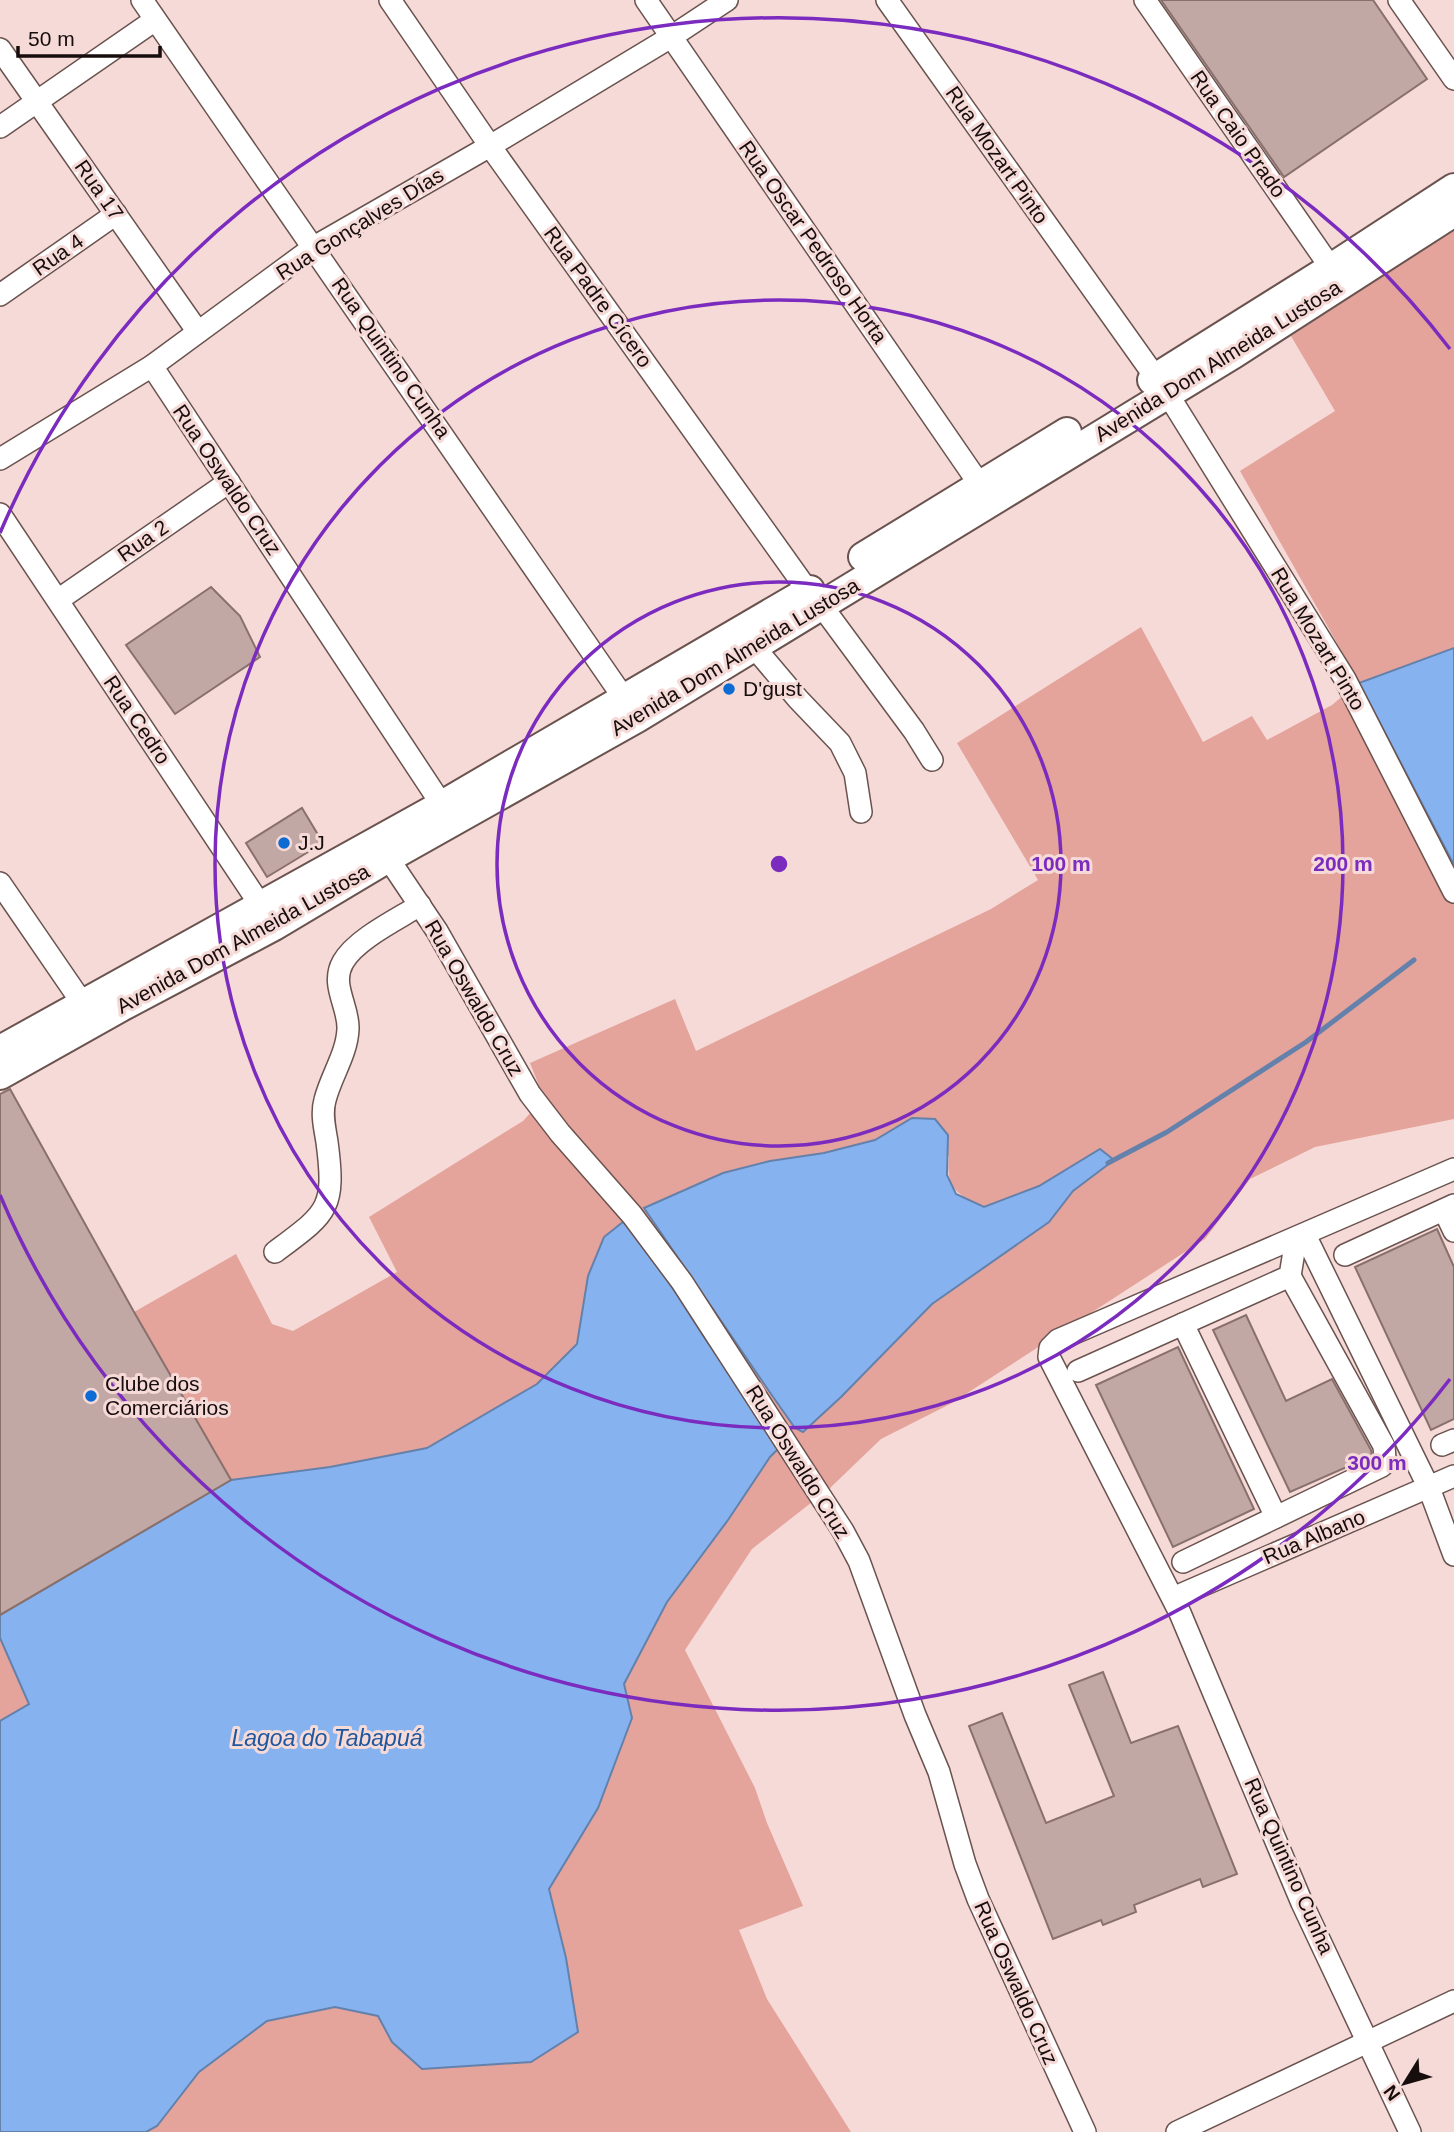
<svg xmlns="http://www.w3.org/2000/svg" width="1454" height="2132" viewBox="0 0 1454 2132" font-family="Arial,sans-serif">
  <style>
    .green { fill: #e4a39b; fill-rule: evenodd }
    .water { fill: #86b3f0; stroke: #6481ac; stroke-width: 2 }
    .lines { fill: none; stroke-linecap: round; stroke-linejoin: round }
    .stream { stroke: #6481ac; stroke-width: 5 }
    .building { fill: #c2a8a4; stroke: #88706d; stroke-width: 2 }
    .minor-casing { stroke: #6a534f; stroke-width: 24 }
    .major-casing { stroke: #6a534f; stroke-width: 32 }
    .minor { stroke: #fff; stroke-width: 21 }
    .major { stroke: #fff; stroke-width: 28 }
    .ring { fill: none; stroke: #7b2cbf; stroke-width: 3.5 }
    .poi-dot { fill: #0c6cd4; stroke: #f6dad7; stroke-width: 2.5 }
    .labels { text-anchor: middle; stroke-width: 6; stroke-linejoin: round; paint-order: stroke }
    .street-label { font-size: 21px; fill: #160d0c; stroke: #f6dad7 }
    .poi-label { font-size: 21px; fill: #160d0c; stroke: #f6dad7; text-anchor: start }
    .water-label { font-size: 23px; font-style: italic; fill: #1e579f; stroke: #f6dad7 }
    .centre { fill: #7b2cbf; stroke: #f6dad7; stroke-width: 3.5 }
    .ring-label { font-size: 21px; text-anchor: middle; font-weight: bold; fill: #7b2cbf; stroke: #f6dad7; stroke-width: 6; stroke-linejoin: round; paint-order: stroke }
  </style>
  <rect width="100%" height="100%" fill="#f6dad7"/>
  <!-- green -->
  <g class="green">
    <path d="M1454,230V648L1359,683L1454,865V1119L1315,1147L1250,1179L1205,1239L952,1403L881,1439L830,1488L752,1549L685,1650L755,1788L767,1823L803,1906L739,1930L767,1999L851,2132H146L157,2126L199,2072L267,2020L335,2007L378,2016L392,2042L578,2032L566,1958L549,1889L598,1808L632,1719L624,1684L667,1602L728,1520L770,1457L780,1447L751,1408L673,1289L588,1276L577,1344L537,1384L489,1413L427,1448L330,1467L231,1480L134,1312L236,1254L272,1324L293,1331L397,1272L369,1217L523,1121L544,1098L530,1063L675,999L696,1051L991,909L1038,880L957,743L1141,627L1203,742L1252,716L1267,740L1332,705L1359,682L1240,471L1335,411L1291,336ZM912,1118L949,1157C946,1190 957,1194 984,1207L1039,1186L1100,1149L1113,1161L1073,1191L1048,1222L932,1304L841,1397L795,1428L645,1207L723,1173L770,1161L824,1153L875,1140Z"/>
    <polygon points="0,1638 29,1704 0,1721"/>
  </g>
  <!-- water -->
  <g class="water">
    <polygon points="1454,648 1454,865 1359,683"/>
    <polygon points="912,1118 935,1119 948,1135 947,1175 956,1194 984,1207 1039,1186 1100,1149 1114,1160 1073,1191 1049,1222 932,1304 841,1397 803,1432 795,1428 771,1394 644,1208 723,1173 770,1161 824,1153 875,1140"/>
    <polygon points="628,1218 704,1337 780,1447 770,1457 728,1520 667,1602 624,1684 632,1718 598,1808 549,1889 566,1958 578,2032 531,2062 422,2069 392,2042 378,2016 335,2007 267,2021 199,2072 157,2126 146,2132 0,2132 0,1721 29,1704 0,1638 0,1615 231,1480 330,1467 427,1448 537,1384 577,1344 588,1276 604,1237"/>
  </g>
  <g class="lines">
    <!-- stream -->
    <polyline class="stream" points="1108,1163 1167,1132 1306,1042 1414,960"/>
  </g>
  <!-- building -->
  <g class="building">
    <polygon points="1161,0 1373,0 1427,79 1284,177"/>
    <polygon points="211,587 240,616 260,657 175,714 126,645"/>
    <polygon points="302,808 323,843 267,877 246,843"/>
    <polygon points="10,1089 134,1312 231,1480 0,1615 0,1094"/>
    <polygon points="1437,1229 1454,1267 1454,1419 1431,1430 1355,1267"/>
    <polygon points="1246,1315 1286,1401 1332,1379 1371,1450 1372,1456 1290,1492 1213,1330"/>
    <polygon points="1178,1347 1254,1509 1173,1547 1096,1385"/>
    <polygon points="1103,1672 1131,1743 1178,1726 1237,1874 1203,1887 1200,1879 1134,1905 1136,1912 1103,1925 1101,1920 1053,1939 969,1726 1002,1713 1046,1823 1114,1796 1069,1685"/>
  </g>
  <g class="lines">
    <defs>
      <g id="minor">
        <polyline points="142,0 632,710"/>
        <polyline points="390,0 490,146 808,591"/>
        <polyline points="646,0 980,485"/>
        <polyline points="887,0 1156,378"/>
        <polyline points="1145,0 1331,268"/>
        <polyline points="1399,0 1454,79"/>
        <polyline points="0,49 198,332"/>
        <polyline points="0,127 155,20"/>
        <polyline points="0,295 116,214"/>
        <polyline points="152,366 442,805"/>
        <polyline points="1167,393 1345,679 1454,892"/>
        <polyline points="0,459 152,366 314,247 490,146 671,37 727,0"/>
        <polyline points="0,514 269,918"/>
        <polyline points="58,600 229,482"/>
        <polyline points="821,605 914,731 932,760"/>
        <polyline points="754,647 798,699 840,743 855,773 861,812"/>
        <polyline points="388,858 437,931 530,1094 560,1133 632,1215 682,1282 843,1531 859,1561 915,1715 939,1772 965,1864 978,1899 1085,2132"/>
        <polyline points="0,883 83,1004"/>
        <polyline points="1444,1210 1454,1231"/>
        <polyline points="1305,1235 1429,1488 1454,1555"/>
        <path d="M275,1252C327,1213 336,1210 327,1142C325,1129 321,1114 325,1100C331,1076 347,1054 348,1029C349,1006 330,985 343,962C356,939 398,919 420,905"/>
        <polyline points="1345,1255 1454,1205"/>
        <polyline points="1183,1324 1276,1517"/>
        <polyline points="1078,1371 1290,1276 1296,1239"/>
        <polyline points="1442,1445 1454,1440"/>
        <polyline points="1183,1562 1382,1466 1385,1459 1384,1446 1290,1276"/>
        <polyline points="1173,1598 1454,1476"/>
        <polyline points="1177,2132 1454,2001"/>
        <polyline points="1410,2132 1302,1903 1180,1613 1049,1357 1050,1348 1058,1340 1454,1169"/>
      </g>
      <g id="major">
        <polyline points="1152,380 1331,268 1454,188"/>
        <polyline points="863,557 1067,432"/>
        <polyline points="0,1050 442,805 810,590"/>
        <polyline points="0,1075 121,1007 274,926 388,858 637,718 1235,353 1454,212"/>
      </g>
    </defs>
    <!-- minor casing -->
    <use href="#minor" class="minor-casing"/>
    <!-- major casing -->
    <use href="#major" class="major-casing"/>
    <!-- minor -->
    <use href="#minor" class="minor"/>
    <!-- major -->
    <use href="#major" class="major"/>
  </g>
  <!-- distance rings -->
  <g class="ring">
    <circle cx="779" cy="864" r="282"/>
    <circle cx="779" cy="864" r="564"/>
    <path d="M1450 1379A846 846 0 0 1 0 1195M0 533A846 846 0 0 1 1450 349"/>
  </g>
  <!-- markers -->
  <g class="poi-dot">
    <circle cx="729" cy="689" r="7"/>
    <circle cx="284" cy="843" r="7"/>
    <circle cx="91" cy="1396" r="7"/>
  </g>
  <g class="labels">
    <!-- street labels -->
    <g class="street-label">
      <text transform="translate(1238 134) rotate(55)" y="7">Rua Caio Prado</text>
      <text transform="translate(997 155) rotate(55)" y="7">Rua Mozart Pinto</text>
      <text transform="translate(99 190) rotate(55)" y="7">Rua 17</text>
      <text transform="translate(360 224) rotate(-32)" y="7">Rua Gonçalves Días</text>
      <text transform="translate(813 242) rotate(55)" y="7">Rua Oscar Pedroso Horta</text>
      <text transform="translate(58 255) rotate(-35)" y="7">Rua 4</text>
      <text transform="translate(598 297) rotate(54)" y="7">Rua Padre Cícero</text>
      <text transform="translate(391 358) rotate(55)" y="7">Rua Quintino Cunha</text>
      <text transform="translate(1218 361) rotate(-32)" y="7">Avenida Dom Almeida Lustosa</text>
      <text transform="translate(227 480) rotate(56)" y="7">Rua Oswaldo Cruz</text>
      <text transform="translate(143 541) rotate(-35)" y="7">Rua 2</text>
      <text transform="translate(1318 639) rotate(59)" y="7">Rua Mozart Pinto</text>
      <text transform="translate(735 657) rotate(-31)" y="7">Avenida Dom Almeida Lustosa</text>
      <text transform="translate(137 720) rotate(56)" y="7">Rua Cedro</text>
      <text transform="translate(243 939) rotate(-29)" y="7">Avenida Dom Almeida Lustosa</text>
      <text transform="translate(474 998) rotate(60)" y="7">Rua Oswaldo Cruz</text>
      <text transform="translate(798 1462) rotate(58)" y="7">Rua Oswaldo Cruz</text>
      <text transform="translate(1314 1537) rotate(-23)" y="7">Rua Albano</text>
      <text transform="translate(1289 1866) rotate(66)" y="7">Rua Quintino Cunha</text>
      <text transform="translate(1016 1983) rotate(66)" y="7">Rua Oswaldo Cruz</text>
    </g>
    <!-- poi labels -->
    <g class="poi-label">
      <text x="743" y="696">D'gust</text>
      <text x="298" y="850">J.J</text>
      <text x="105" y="1391">Clube dos<tspan x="105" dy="24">Comerciários</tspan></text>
    </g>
    <!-- water labels -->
    <g class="water-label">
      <text x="327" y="1746">Lagoa do Tabapuá</text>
    </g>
  </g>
  <circle cx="779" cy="864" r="10" class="centre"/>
  <g class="ring-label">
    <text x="1061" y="871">100 m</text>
    <text x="1343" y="871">200 m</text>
    <text x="1377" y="1470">300 m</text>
  </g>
  <!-- north arrow -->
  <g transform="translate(1405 2083) rotate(233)" stroke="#f6dad7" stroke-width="5" paint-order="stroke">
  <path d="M0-5L12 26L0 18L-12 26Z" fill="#160d0c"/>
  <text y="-10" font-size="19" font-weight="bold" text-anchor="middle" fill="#160d0c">N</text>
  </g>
  <!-- scale -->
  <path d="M18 46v10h142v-10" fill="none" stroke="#160d0c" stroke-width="3.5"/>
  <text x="28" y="46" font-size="21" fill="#160d0c" stroke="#f6dad7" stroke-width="5" paint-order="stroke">50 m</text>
</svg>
